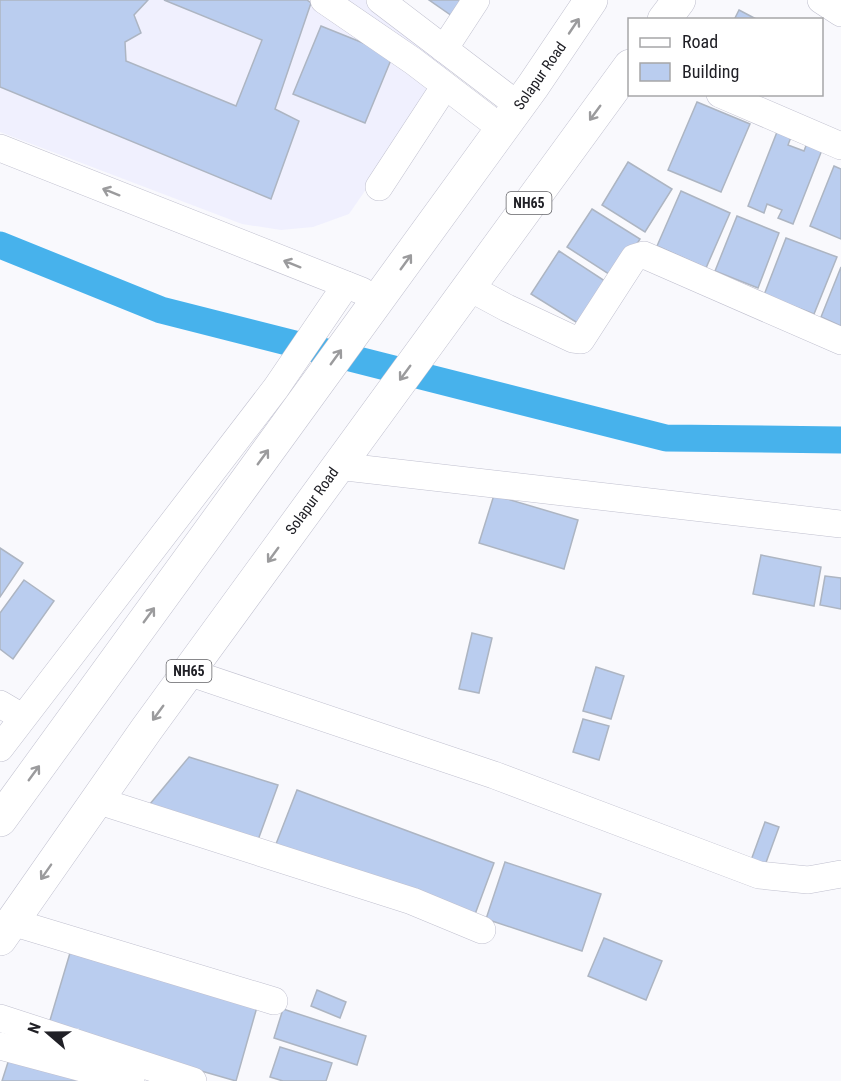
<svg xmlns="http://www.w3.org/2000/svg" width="841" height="1081" viewBox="0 0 841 1081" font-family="'Roboto Condensed',sans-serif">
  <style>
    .built { fill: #f0f0fe }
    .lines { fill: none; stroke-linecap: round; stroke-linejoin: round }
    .canal { stroke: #47b2ec; stroke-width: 27 }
    .building { fill: #bacdef; stroke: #adb5c2; stroke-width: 1.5 }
    .minor-casing { stroke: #c0c0cf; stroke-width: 28 }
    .highway-casing { stroke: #c0c0cf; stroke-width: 34 }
    .minor { stroke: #fff; stroke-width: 27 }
    .highway { stroke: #fff; stroke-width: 33 }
    .oneway { stroke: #9b9b9d }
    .labels { text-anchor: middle; stroke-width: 5; stroke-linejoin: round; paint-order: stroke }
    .shield { fill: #fff; stroke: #636367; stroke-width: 1.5 }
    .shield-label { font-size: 14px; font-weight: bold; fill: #202026 }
    .street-label { font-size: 15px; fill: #202026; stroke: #fff }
  </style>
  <rect width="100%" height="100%" fill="#f9f9fd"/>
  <!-- built -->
  <polygon class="built" points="0,0 366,0 453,64 349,214 313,227 281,230 242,224 0,132"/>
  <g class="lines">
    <!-- canal -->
    <polyline class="canal" points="0,245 161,310 666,438 841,440"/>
  </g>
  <!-- building -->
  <g class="building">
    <polygon points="0,0 148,0 134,15 141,33 125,42 126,61 236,106 262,40 164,0 307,0 311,3 275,109 299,121 271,199 0,87"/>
    <polygon points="429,0 462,0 452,16"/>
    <polygon points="739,10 758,20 734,20"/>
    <polygon points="321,26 393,55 365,123 293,94"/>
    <polygon points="697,102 750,124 721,192 668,170"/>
    <polygon points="777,132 791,137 788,145 804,151 807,143 822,150 793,224 778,218 782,210 767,204 764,213 748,206"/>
    <polygon points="628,162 672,189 645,232 602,205"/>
    <polygon points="834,166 841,169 841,239 810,226"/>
    <polygon points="681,191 730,213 706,268 657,246"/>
    <polygon points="592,209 640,239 615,278 567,247"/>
    <polygon points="737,216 779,233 758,288 715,271"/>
    <polygon points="786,238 837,257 814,314 764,295"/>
    <polygon points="559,251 611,285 584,327 531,294"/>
    <polygon points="841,267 841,326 821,317"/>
    <polygon points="494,495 578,520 564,569 479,543"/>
    <polygon points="0,548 23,563 0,597"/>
    <polygon points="761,555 821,567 814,606 753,594"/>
    <polygon points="825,576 841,578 841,609 820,605"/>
    <polygon points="24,580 54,601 13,659 0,649 0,613"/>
    <polygon points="472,633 492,638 479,693 459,689"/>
    <polygon points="596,667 624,676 611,719 583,711"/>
    <polygon points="583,719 609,726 599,760 573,752"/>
    <polygon points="189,757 278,785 258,840 150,804"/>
    <polygon points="297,790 494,863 474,917 276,844"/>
    <polygon points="765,822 779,827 764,868 750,863"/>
    <polygon points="505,862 601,894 582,951 486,919"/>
    <polygon points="604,938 662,961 646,1000 588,976"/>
    <polygon points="70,953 257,1007 236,1081 48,1027"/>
    <polygon points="317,990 346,1002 340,1018 311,1006"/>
    <polygon points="283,1009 366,1036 357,1065 274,1038"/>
    <polygon points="280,1047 332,1063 326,1081 283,1081 270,1077"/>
    <polygon points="10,1056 91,1081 2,1081"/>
  </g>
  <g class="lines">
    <defs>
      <g id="minor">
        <polyline points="324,0 413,61 502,129"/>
        <polyline points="380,0 519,106"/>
        <polyline points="821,0 841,13"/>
        <polyline points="444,49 476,0"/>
        <polyline points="720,94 841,146"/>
        <polyline points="0,148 362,291"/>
        <polyline points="379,187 445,86"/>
        <polyline points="468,287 507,308 573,339 581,340 634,258 644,255 841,341"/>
        <polyline points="337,466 841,524"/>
        <polyline points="188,672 494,775 759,875 808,880 841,874"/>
        <polyline points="0,704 22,717"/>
        <polyline points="0,748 276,388 346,285"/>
        <polyline points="96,800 412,901 482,930"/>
        <polyline points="12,922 274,1001"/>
        <polyline points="0,1018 193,1081"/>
        <polyline points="0,1046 131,1081"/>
      </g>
      <g id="highway">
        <polyline points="664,20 679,0"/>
        <polyline points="0,820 533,86 591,0"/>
        <polyline points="0,939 146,730 630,66"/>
      </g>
    </defs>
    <!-- minor casing -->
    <use href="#minor" class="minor-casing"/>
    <!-- highway casing -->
    <use href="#highway" class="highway-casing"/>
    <!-- minor -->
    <use href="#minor" class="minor"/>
    <!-- highway -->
    <use href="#highway" class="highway"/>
  </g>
  <!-- one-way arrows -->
  <defs><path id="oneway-shaft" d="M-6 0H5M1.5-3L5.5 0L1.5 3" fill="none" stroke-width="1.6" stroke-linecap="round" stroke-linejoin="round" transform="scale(1.5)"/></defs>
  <g class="oneway">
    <use href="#oneway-shaft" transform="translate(574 26) rotate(-56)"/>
    <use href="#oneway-shaft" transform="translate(595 113) rotate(126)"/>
    <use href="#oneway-shaft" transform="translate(111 192) rotate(-158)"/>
    <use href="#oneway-shaft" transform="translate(406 262) rotate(-54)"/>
    <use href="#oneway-shaft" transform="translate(292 264) rotate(-158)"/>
    <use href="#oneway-shaft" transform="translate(336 357) rotate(-54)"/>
    <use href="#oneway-shaft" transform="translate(405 373) rotate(126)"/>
    <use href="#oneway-shaft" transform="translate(263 457) rotate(-54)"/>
    <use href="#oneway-shaft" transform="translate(273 555) rotate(126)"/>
    <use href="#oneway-shaft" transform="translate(149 615) rotate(-54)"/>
    <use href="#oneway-shaft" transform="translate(158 713) rotate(126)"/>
    <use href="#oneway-shaft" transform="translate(34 773) rotate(-54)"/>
    <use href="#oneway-shaft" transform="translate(46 872) rotate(125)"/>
  </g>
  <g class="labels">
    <!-- shield labels -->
    <g class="shield">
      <rect x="506.5" y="192" width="45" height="22" rx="4.5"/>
      <rect x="166.5" y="660" width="45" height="22" rx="4.5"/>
    </g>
    <g class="shield-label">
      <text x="529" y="208">NH65</text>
      <text x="189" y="676">NH65</text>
    </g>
    <!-- street labels -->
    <g class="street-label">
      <text transform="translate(540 76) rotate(-55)" y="5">Solapur Road</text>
      <text transform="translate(312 501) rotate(-54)" y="5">Solapur Road</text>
    </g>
  </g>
  <!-- legend -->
  <rect x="628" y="18" width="195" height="78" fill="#ffffff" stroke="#a6a6a8" stroke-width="1.5"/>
  <rect x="640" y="38" width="30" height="9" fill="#ffffff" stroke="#a6a6a8" stroke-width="1.5"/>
  <text x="682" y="48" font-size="18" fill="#202026">Road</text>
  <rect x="640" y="63" width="30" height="18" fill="#bacdef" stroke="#a6a6a8" stroke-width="1.5"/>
  <text x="682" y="78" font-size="18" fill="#202026">Building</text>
  <!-- north arrow -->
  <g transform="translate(48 1033) rotate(290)" stroke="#ffffff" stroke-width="4.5" paint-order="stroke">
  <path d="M0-4.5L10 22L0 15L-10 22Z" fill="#202026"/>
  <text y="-9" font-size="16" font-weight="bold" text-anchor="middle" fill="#202026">N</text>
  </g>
</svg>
